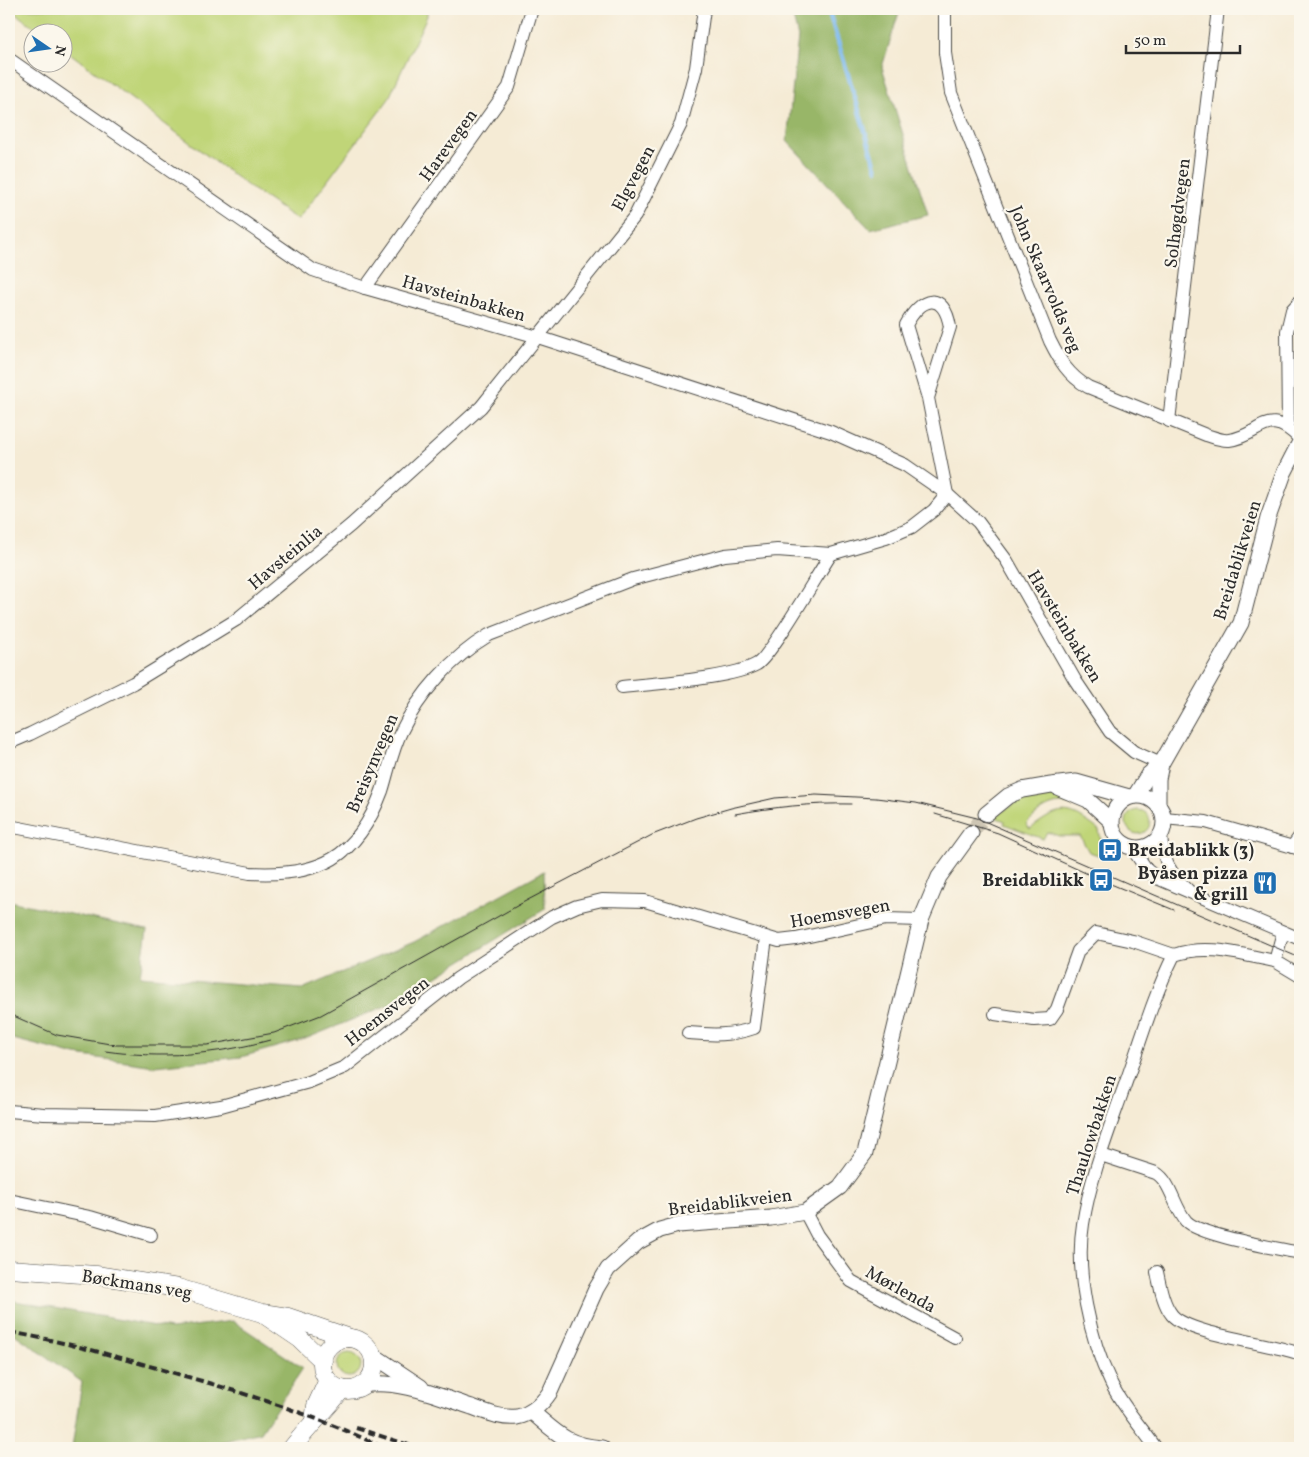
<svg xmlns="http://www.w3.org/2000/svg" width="1309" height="1457" viewBox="0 0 1309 1457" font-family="Vollkorn,serif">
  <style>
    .green { fill: #c0d578; stroke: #768052 }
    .forest { fill: #98b668; stroke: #62704a }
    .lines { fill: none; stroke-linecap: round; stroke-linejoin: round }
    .stream { stroke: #80bcf2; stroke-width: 4.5 }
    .tertiary-tunnel { stroke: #cdc5b3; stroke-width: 15; stroke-dasharray: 15 8; stroke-linecap: butt }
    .minor-casing { stroke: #494844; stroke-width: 14 }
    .tertiary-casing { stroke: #494844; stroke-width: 17 }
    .secondary-casing { stroke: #494844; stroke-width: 19 }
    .minor { stroke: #fff; stroke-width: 12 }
    .tertiary { stroke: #fff; stroke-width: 15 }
    .secondary { stroke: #fff; stroke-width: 18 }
    .tram { stroke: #2b2b2b; stroke-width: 1 }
    .rail { stroke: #2b2b2b; stroke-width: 4; stroke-dasharray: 8 4; stroke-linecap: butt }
    .labels { text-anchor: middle; stroke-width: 4.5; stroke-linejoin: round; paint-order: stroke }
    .street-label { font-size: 18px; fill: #2b2b2b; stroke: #fbf7ec }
    .poi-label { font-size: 18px; font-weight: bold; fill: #2b2b2b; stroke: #fbf7ec; text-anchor: end }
  </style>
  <rect width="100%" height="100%" fill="#fbf7ec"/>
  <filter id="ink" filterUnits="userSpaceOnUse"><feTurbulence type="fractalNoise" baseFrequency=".02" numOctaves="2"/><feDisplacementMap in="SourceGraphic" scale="10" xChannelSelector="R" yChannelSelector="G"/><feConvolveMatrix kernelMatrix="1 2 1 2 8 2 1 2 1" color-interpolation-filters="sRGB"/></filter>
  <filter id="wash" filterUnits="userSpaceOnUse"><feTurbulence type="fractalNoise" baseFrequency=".0096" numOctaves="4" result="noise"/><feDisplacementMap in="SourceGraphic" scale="20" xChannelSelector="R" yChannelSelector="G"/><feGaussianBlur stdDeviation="1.12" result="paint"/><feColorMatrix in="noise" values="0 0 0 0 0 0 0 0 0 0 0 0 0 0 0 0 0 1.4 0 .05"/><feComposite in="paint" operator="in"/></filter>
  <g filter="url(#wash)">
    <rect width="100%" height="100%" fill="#f5ebd5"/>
    <!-- green -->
    <g class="green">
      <polygon points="9,9 427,9 427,16 388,100 298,220 252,189 63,48 62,32 41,32"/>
      <path d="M1043,796L1057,797L1079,802C1073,806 1067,803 1060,804C1046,805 1035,815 1026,824L1030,829C1061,805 1070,808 1099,830L1102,846H1099V853L1103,854L1102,856L1089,852L1080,836H1059L1047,832L1043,839L1004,824L1005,821L994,817L1018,801Z"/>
      <circle cx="1138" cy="822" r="12"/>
      <circle cx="349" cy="1365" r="12"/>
    </g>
    <!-- forest -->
    <g class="forest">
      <polygon points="791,9 900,9 882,67 928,215 870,229 787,141 798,37"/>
      <polygon points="544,871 545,909 393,1003 305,1039 241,1057 155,1066 76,1055 9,1038 9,901 147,930 140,976 302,989 414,942"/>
      <polygon points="9,1300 171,1329 233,1321 303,1368 261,1432 197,1448 72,1448 82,1382 9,1330"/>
    </g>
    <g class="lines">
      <!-- stream -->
      <polyline class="stream" points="828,9 877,170"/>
    </g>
  </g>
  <g filter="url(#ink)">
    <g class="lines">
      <!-- tertiary-tunnel -->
      <polyline class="tertiary-tunnel" points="971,833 986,814"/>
      <defs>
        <g id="minor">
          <path d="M945,9V53L951,93L1050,341C1060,361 1068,375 1088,387L1206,435C1213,437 1222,441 1229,440C1261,436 1267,405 1300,439"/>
          <polyline points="9,59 313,270 365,288 538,337 831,432 905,465 947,494 978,522 1007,561 1075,680 1110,732 1134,752 1161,764"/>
          <polyline points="365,288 509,87 532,9"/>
          <polyline points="1169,421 1218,9"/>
          <polyline points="1288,426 1287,331 1292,310 1300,301"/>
          <path d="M622,687C655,683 731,679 757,664C770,657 819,572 831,554"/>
          <polyline points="9,743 30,734 133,683 236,620 351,525 481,407 635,216 681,124 696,68 704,9"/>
          <polyline points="1164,818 1206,822 1300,849"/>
          <path d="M9,826L250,873C320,877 357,858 382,791C388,772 392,750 401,732C419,694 452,657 489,635L633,579L725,555L777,550L831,554L886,538L912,527L934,510L947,494L928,398L906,325C920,297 944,290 950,327L928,398"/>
          <path d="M1161,836C1163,861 1169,872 1188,890"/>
          <polyline points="1292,847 1300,836"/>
          <polyline points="1132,848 1147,870 1157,878 1300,939"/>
          <polyline points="1275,961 1300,976"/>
          <polyline points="995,1014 1034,1020 1050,1019 1057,1009 1078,951 1096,933 1133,941 1174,955"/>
          <path d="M688,1033C712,1035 731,1036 754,1028L766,938"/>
          <polyline points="9,1111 44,1114 155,1116 221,1106 309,1082 345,1067 458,978 552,917 577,906 602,900 645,901 779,941 796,939 886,919 921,920"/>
          <path d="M1101,1155L1156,1173C1171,1182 1174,1207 1186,1221C1200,1236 1277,1248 1300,1253"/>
          <polyline points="9,1200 90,1217 151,1235"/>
          <polyline points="805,1212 817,1235 851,1281 955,1338"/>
          <path d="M1157,1272C1160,1286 1163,1304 1172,1315C1189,1335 1272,1343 1300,1354"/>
          <path d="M1156,1448C1141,1427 1122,1406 1111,1383C1090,1340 1075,1271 1083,1224C1090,1179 1107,1136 1122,1093C1139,1047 1152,999 1174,955C1207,943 1242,955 1275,961L1283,932"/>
        </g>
        <g id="tertiary">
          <polyline points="1057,787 1088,800 1111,821"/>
          <circle cx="1138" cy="822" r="26"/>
          <polyline points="1135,796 1148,775 1161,764"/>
          <polyline points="1158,805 1158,779 1161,764 1241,623 1268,518 1284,473 1300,442"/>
          <polyline points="986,814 1008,796 1022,790 1051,785 1076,782 1129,797"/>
          <polyline points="373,1355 421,1387"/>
          <path d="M363,1385C399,1379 438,1396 472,1407C486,1412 502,1419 517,1417C532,1414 542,1404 550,1392L596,1289L608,1269L638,1242L660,1230L678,1225L771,1218L805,1212L840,1187L865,1153L921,920L939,877L971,833"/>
          <path d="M532,1412C558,1434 566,1445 602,1448"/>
        </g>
        <g id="secondary">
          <polyline points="9,1269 96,1275 178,1288 262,1313 288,1317 350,1338"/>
          <polyline points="266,1316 300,1339 323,1361"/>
          <circle cx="348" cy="1364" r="26"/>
          <polyline points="314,1420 316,1406 328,1380"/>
          <path d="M292,1448C308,1427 326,1410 342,1389"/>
        </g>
      </defs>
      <!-- minor casing -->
      <use href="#minor" class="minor-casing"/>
      <!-- tertiary casing -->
      <use href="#tertiary" class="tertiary-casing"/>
      <!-- secondary casing -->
      <use href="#secondary" class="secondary-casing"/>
      <!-- minor -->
      <use href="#minor" class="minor"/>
      <!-- tertiary -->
      <use href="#tertiary" class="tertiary"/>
      <!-- secondary -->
      <use href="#secondary" class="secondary"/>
      <!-- tram -->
      <g class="tram">
        <path d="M735,814C774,807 811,803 851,804"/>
        <polyline points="935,814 998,833 1101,880 1174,910"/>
        <polyline points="9,1014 57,1035 116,1045 207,1045 274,1033 321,1015 524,902 652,835 696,818 731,808 775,798 816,795 876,798 916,803 977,818 1300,958"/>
        <path d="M105,1051C161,1059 215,1055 270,1040"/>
      </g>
      <!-- rail -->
      <g class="rail">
        <path d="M9,1332C62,1341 115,1356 167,1371C241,1392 314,1414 384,1448"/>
        <polyline points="356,1428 418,1448"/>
      </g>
    </g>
  </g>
  <!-- icons -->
  <defs>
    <symbol id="bus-square" viewBox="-11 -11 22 22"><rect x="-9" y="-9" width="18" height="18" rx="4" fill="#1f6fb2" stroke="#fbf7ec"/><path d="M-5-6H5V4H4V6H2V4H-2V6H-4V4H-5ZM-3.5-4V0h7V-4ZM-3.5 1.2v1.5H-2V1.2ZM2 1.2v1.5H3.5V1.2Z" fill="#fff"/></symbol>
    <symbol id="restaurant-square" viewBox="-11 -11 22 22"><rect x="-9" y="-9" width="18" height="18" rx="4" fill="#1f6fb2" stroke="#fbf7ec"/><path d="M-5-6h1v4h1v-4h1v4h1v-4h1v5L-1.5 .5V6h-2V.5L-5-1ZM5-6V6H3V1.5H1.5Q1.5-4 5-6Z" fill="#fff"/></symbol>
  </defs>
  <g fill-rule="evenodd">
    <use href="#bus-square" x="1096" y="836" width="28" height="28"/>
    <use href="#bus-square" x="1087" y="866" width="28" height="28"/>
    <use href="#restaurant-square" x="1251" y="869" width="28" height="28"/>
  </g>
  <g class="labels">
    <!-- street labels -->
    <g class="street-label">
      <text transform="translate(448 145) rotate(-54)" y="6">Harevegen</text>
      <text transform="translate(633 178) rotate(-62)" y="6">Elgvegen</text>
      <text transform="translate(1177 213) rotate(-83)" y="6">Solhøgdvegen</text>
      <text transform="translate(1046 279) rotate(67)" y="6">John Skaarvolds veg</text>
      <text transform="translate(464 298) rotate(16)" y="6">Havsteinbakken</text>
      <text transform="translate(285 557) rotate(-40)" y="6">Havsteinlia</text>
      <text transform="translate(1237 560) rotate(-73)" y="6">Breidablikveien</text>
      <text transform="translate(1065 626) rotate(59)" y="6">Havsteinbakken</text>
      <text transform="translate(372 763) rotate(-67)" y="6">Breisynvegen</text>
      <text transform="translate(840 913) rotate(-10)" y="6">Hoemsvegen</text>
      <text transform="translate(387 1011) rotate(-38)" y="6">Hoemsvegen</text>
      <text transform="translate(1091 1135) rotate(-72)" y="6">Thaulowbakken</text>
      <text transform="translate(730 1202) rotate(-7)" y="6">Breidablikveien</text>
      <text transform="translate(137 1284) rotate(9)" y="6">Bøckmans veg</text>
      <text transform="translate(901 1289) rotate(29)" y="6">Mørlenda</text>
    </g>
    <!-- poi labels -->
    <g class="poi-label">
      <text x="1128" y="856" text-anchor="start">Breidablikk (3)</text>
      <text x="1248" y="879">Byåsen pizza<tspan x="1248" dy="21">&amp; grill</tspan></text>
      <text x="1084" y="886">Breidablikk</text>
    </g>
  </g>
  <!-- margin -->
  <rect width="1309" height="1457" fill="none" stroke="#fbf7ec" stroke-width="30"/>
  <!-- north arrow -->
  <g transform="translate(48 48) rotate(103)"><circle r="24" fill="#fbf7ec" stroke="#a8a59f"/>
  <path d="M0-4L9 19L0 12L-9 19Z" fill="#1f6fb2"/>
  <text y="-8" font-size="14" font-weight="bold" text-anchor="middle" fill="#2b2b2b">N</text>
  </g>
  <!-- scale -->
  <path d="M1126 45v8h114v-8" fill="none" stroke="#2b2b2b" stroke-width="2.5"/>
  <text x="1134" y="45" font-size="15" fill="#2b2b2b" stroke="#fbf7ec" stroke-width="4" paint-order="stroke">50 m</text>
</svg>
